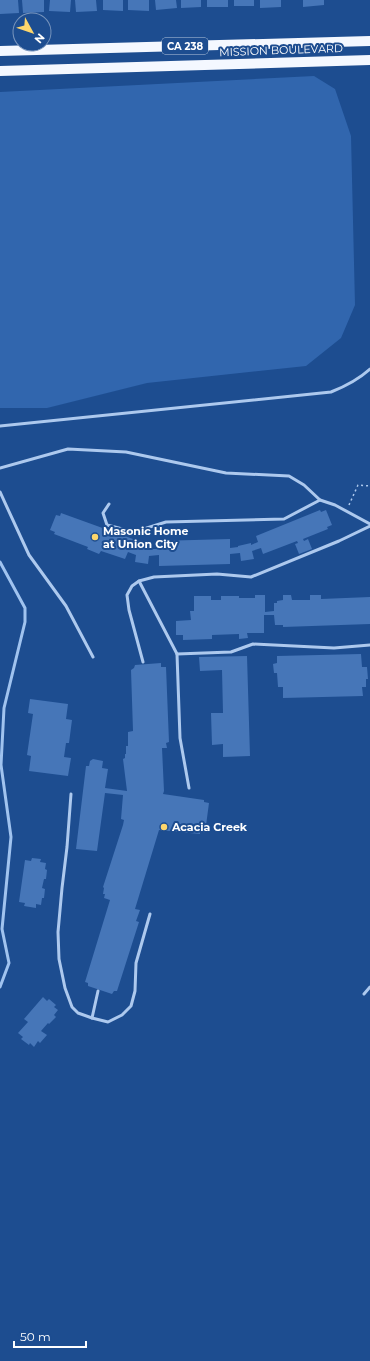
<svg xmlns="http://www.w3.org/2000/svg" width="370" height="1361" viewBox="0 0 370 1361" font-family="Montserrat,sans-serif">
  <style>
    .green { fill: #3166ae }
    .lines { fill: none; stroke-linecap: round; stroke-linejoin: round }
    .stream { stroke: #a0c3ef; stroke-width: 3 }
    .building { fill: #4676b8 }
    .path { stroke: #adc9ee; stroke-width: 1.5; stroke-dasharray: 2 3; stroke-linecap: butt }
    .service { stroke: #adc9ee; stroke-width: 3 }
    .primary { stroke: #f4f8ff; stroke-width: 10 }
    .poi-dot { fill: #fdd66c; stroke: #1d4d90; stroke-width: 1.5 }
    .labels { text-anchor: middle; stroke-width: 4; stroke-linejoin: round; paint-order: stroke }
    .shield { fill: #1d4d90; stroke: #bbcade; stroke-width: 1 }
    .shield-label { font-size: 10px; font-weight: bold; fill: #fff }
    .street-label { font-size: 11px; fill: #fff; stroke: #1d4d90 }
    .poi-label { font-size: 11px; font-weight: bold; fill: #fff; stroke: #1d4d90; text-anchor: start }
  </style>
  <rect width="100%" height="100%" fill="#1d4d90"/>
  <!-- green -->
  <polygon class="green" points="314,76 335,89 351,136 355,305 341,338 306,366 147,383 47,408 0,408 0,92"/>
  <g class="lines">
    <!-- stream -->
    <polyline class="stream" points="0,562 25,608 25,622 4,708 1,765 11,837 2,929 9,963 0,987"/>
  </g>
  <!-- building -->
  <g class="building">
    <polygon points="0,0 18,0 19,13 0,14"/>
    <polygon points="22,0 44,0 44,12 23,13"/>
    <polygon points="50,0 71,0 70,12 49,11"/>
    <polygon points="75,0 96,0 97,11 76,12"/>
    <polygon points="103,0 123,0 123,11 103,10"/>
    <polygon points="128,0 149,0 149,11 128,10"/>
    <polygon points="155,0 176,0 177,8 156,10"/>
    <polygon points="181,0 201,0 201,7 181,8"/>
    <rect x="207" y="0" width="21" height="7"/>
    <rect x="234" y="0" width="20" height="6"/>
    <polygon points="260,0 281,0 281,7 260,8"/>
    <polygon points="303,0 324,0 324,5 303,7"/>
    <polygon points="320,510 321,512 326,510 332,525 327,527 328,529 303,539 304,541 308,539 312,549 299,554 295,544 298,543 297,541 263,554 261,548 252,551 254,559 241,561 240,553 230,554 230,564 159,566 159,555 149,556 148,564 135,562 136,555 128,552 125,559 101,551 99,554 87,549 88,547 54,534 55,532 50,530 56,515 60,516 61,513 133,539 130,545 137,548 137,546 151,549 158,549 158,541 230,539 230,548 238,547 238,546 251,543 251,545 258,542 256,536"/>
    <polygon points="255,595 265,595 265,612 274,611 274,603 277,603 277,601 283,600 283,595 291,595 292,600 310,600 310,595 321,595 321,599 370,597 370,624 283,627 283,625 275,625 274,615 264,615 264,633 247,633 248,638 239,639 239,634 212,635 212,639 183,640 183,635 176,635 176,621 191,620 190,611 194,611 194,596 211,596 211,600 221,600 221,596 239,596 239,598 255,598"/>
    <polygon points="361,654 362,667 367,667 368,679 366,679 366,687 362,687 363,696 283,698 283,687 278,687 277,673 274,673 273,664 277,663 277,656"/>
    <polygon points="247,656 250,756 223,757 223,744 212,745 211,713 223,713 222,670 200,671 199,657"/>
    <polygon points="161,663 161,667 166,667 169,742 166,743 167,748 162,748 164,791 163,794 204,800 204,802 209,803 205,833 200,832 200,834 159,830 135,909 140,910 136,921 139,922 117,991 114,991 112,994 88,986 88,983 85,982 110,900 104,898 105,894 103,894 104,888 103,887 123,825 124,820 121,819 123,795 105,793 97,851 76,849 86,766 89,766 90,761 93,759 103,761 102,768 108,769 105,788 127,791 123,759 125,758 125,754 126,754 126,746 128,746 128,732 133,731 131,670 134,668 135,665"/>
    <polygon points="30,699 68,704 66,719 72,720 69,743 66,743 64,757 71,758 68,776 29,771 31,756 27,755 33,714 28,713"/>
    <polygon points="32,858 41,859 40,862 46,863 45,869 47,870 46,879 44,879 42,888 45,889 44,898 42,898 41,905 36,904 36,908 24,906 25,903 19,902 25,860 31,861"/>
    <polygon points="43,997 47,1001 49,999 56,1005 54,1007 58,1010 54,1015 56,1017 49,1024 48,1023 41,1031 47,1035 40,1043 38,1041 34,1047 30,1043 29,1045 21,1039 23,1037 18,1033 28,1022 24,1019"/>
  </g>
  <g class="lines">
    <!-- path -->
    <polyline class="path" points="349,505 358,485 370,486"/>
    <!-- service -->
    <g class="service">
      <path d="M0,426L331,392C346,386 358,380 370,369"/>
      <polyline points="0,468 68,449 126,452 226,473 289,476 304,485 320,500"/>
      <polyline points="0,492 29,555 66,606 93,657"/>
      <polyline points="109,504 103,513 107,525 134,532 166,522 284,519 320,500 335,505 370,524"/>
      <polyline points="139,581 177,654 231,652 253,644 334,648 370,645"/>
      <polyline points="177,654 180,738 189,788"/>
      <polyline points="143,662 129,610 127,595 132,586 139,581 154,577 217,574 251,577 339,541 370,526"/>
      <polyline points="71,794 67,847 62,888 58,932 59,959 65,988 72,1007 78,1013 92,1018 108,1022 122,1015 131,1006 135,991 136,963 150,914"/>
      <polyline points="364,994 370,987"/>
      <polyline points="92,1018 98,991"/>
    </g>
    <!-- primary -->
    <g class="primary">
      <polyline points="0,51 370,41"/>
      <polyline points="0,71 370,60"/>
    </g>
  </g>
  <!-- markers -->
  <g class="poi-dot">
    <circle cx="95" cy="537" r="4"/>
    <circle cx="164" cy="827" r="4"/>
  </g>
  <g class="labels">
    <!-- shield labels -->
    <rect class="shield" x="162" y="38" width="46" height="16" rx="3"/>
    <g class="shield-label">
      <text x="185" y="50">CA 238</text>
    </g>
    <!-- street labels -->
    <g class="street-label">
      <text transform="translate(281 50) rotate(-2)" y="4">MISSION BOULEVARD</text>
    </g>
    <!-- poi labels -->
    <g class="poi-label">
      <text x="103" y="535">Masonic Home<tspan x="103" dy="13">at Union City</tspan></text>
      <text x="172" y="831">Acacia Creek</text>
    </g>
  </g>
  <!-- north arrow -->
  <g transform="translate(32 32) rotate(130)"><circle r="19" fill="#1d4d90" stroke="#7794bc"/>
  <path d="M0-3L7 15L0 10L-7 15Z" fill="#fdd66c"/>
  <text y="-6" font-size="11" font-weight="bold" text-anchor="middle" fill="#ffffff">N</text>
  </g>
  <!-- scale -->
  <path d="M14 1341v6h72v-6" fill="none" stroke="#ffffff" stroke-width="2"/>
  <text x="20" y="1341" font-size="12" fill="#ffffff" stroke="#1d4d90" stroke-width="3" paint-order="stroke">50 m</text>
</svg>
